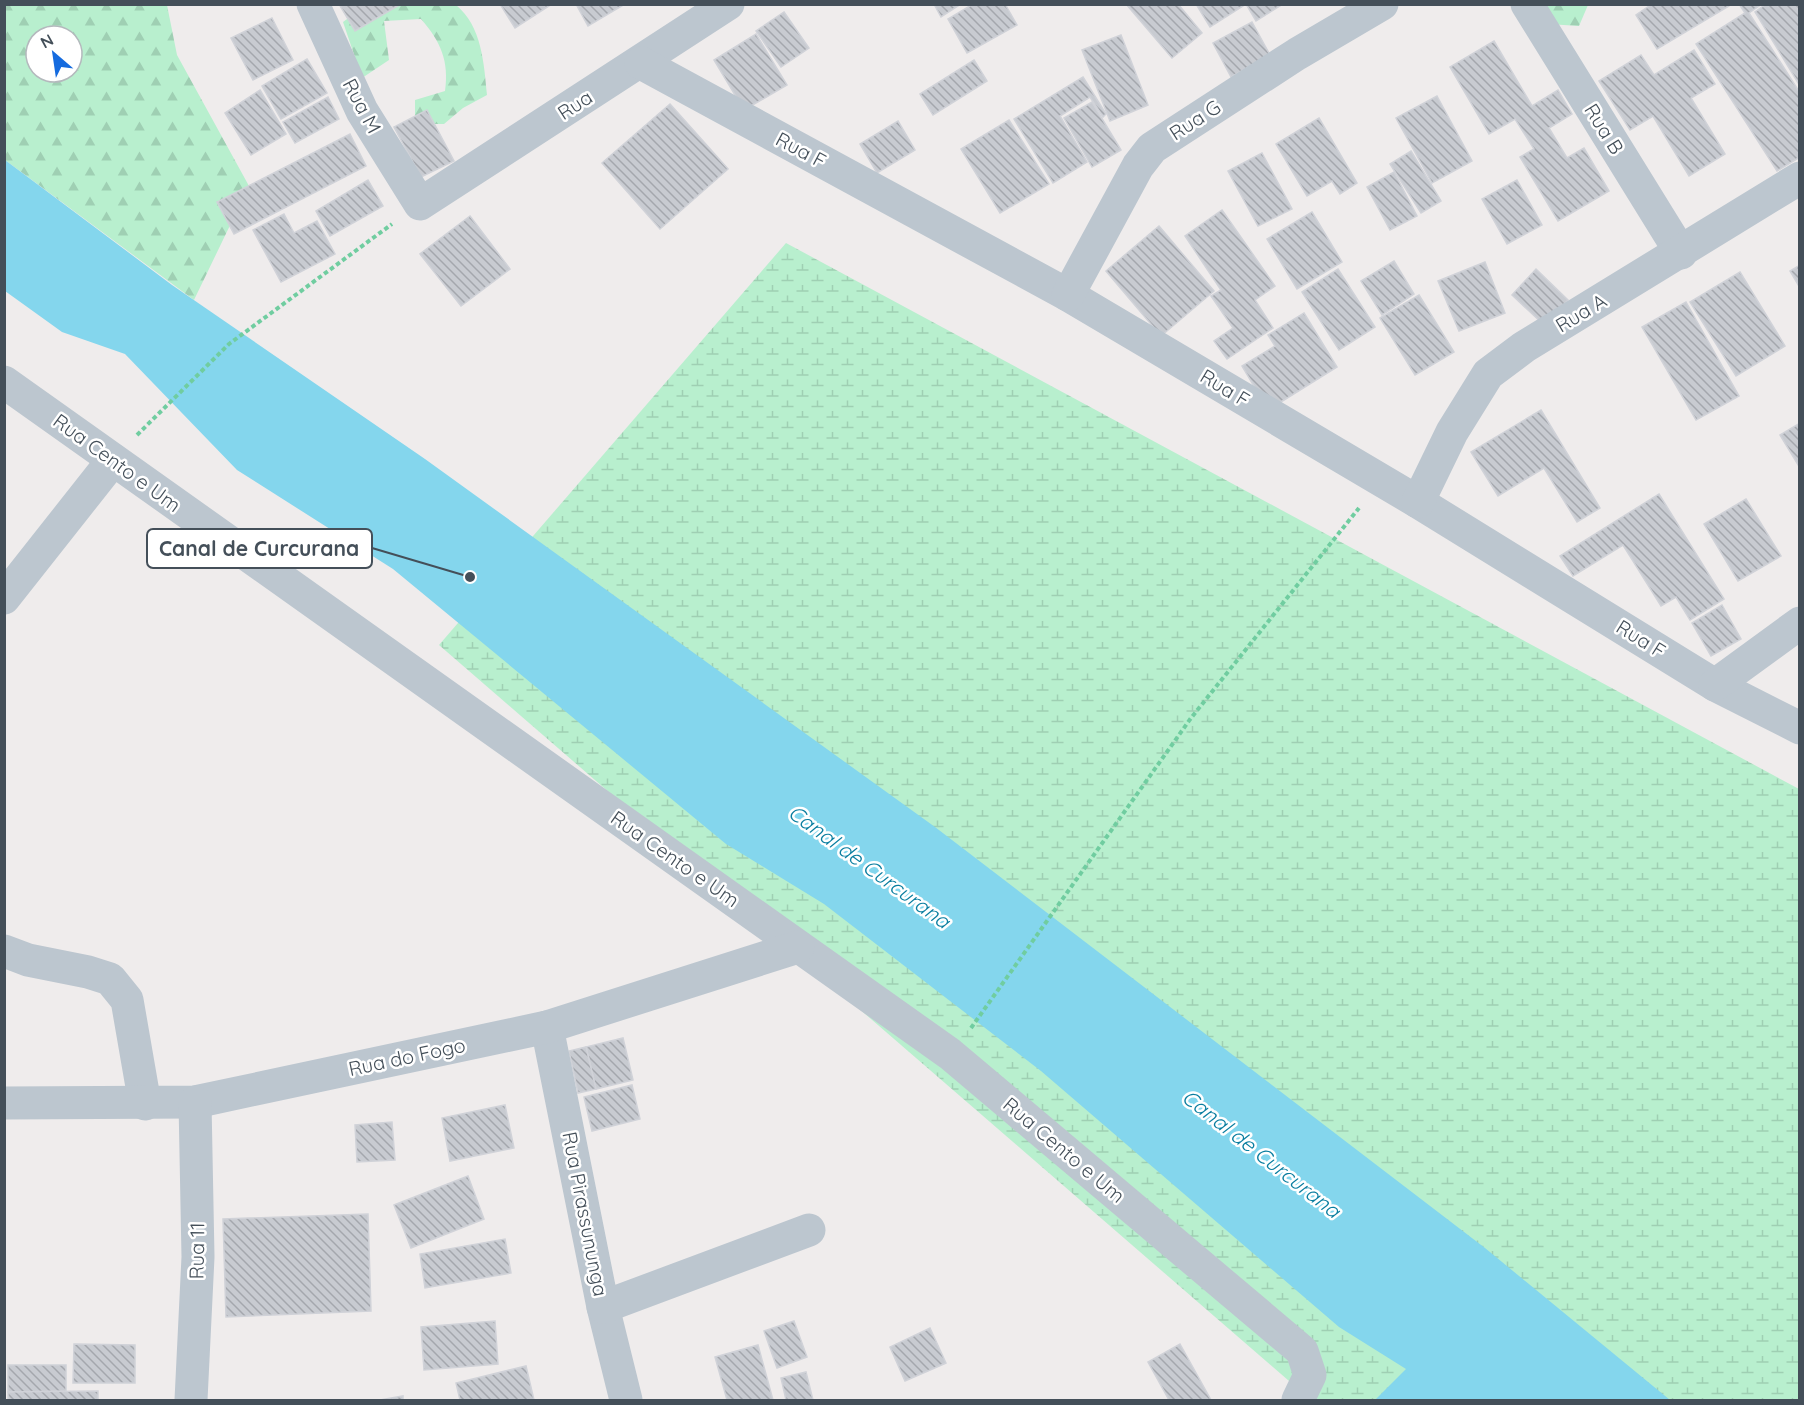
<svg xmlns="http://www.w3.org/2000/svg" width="1804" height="1405" viewBox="0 0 1804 1405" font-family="Quicksand,sans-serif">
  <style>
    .forest { fill: url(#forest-firs); fill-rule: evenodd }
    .wetland { fill: url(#wetland-marsh) }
    .water { fill: #84d6ed }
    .building { fill: url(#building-back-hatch); stroke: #d0d2d8; stroke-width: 1.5 }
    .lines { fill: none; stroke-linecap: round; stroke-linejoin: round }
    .path { stroke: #70cda0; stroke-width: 4; stroke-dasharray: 4.5 3; stroke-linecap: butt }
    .street { stroke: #bcc6cf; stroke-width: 33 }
    .labels { text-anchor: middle; stroke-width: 5; stroke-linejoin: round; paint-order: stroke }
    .street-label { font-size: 20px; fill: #444f59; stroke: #fff }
    .water-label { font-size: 21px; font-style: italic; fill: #0a7ea0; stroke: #fff }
    .leader { fill: none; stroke: #444f59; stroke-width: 2 }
    .callout-dot { fill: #444f59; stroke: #fff; stroke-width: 2 }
    .callout { fill: #fff; stroke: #444f59; stroke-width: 2 }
    .callout-label { font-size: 21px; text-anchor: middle; font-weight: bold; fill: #444f59 }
  </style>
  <defs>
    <pattern id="forest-firs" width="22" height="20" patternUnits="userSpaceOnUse" patternTransform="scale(1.5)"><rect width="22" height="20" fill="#b8efce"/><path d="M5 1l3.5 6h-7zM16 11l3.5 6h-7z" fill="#9fcfb3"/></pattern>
    <pattern id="wetland-marsh" width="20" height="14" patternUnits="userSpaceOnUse" patternTransform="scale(1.5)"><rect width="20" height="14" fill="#b8efce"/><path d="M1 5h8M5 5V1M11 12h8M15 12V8" fill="none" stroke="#9fcfb3"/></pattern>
    <pattern id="building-back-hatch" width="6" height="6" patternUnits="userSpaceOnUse" patternTransform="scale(1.5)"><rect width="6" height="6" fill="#c8cbd1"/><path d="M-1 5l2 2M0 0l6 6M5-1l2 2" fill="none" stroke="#a4a7ad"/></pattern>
  </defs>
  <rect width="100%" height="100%" fill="#efecec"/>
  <!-- forest -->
  <g class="forest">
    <path d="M4,5H167L177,55L249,186L194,300L5,160ZM36,36H72V72H36Z"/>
    <path d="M366,5H456C482,26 484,64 487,95L463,108L444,124H415V100L445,91C449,61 441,42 421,19L384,21L389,60L362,78L343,22Z"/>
    <polygon points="1535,5 1588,5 1579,26 1548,24"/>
  </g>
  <!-- wetland -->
  <polygon class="wetland" points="786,243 1799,789 1799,1400 1311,1400 439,645"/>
  <!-- water -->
  <polygon class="water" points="5,160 172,285 425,459 935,827 1485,1248 1670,1400 1375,1400 1406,1369 1339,1327 1041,1071 824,904 726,844 393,569 237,470 125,354 62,332 5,291"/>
  <!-- building -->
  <g class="building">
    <polygon points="339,4 401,4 355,31"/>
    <polygon points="500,4 552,4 515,28"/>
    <polygon points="576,4 625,4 588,26"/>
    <polygon points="934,4 961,4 941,17"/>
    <polygon points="973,4 1005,4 1017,25 967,53 948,19"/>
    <polygon points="1126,4 1178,4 1202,33 1172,58"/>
    <polygon points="1196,4 1242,4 1243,6 1210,27"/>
    <polygon points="1246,4 1283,4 1256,21"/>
    <polygon points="1652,4 1728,4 1729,6 1657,49 1636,15"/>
    <polygon points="1739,4 1762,4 1749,13 1800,93 1800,157 1777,171 1696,44 1745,13"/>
    <polygon points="1766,4 1800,4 1800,86 1755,12"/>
    <polygon points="784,12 809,48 781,67 756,31"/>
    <polygon points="272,18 293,60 253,80 231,38"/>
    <polygon points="1252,22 1270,55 1231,77 1213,43"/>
    <polygon points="756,34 787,85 744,110 714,60"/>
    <polygon points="1121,35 1148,105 1110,121 1082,50"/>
    <polygon points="1494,41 1532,106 1558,90 1572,114 1549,128 1567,158 1584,148 1609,191 1558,221 1520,157 1534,149 1515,119 1489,134 1450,67"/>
    <polygon points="1694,50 1715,84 1691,98 1725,154 1689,176 1653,116 1630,130 1599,81 1641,55 1654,75"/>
    <polygon points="307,59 327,93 281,119 262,86"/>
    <polygon points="974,60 987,81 933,115 920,94"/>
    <polygon points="1083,77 1106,114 1103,117 1090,97 1060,116 1087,162 1053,183 1014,119"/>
    <polygon points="260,90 286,134 251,155 225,113"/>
    <polygon points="1437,96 1472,161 1432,183 1396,118"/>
    <polygon points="328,97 339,119 295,143 283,122"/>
    <polygon points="1092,102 1121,150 1092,167 1064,118"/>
    <polygon points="670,104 728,169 660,229 602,163"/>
    <polygon points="427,110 454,161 421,177 394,127"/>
    <polygon points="1319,118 1357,183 1340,194 1332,181 1307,196 1276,144"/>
    <polygon points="1009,120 1049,184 1000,213 961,149"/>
    <polygon points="898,121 915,150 877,173 860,144"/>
    <polygon points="350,134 366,166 234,234 217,202"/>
    <polygon points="1411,151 1441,201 1421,213 1390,164"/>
    <polygon points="1262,153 1292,209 1258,226 1228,171"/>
    <polygon points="1394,172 1417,216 1390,230 1367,187"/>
    <polygon points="368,180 383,206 330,236 316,211"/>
    <polygon points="1517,180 1542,225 1507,244 1482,199"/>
    <polygon points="1222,210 1275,286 1255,300 1273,328 1227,359 1214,341 1233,328 1211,296 1221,290 1185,236"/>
    <polygon points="1312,212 1342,262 1297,289 1267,239"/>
    <polygon points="284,214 294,233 317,221 335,254 281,282 253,230"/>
    <polygon points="470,216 510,269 461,306 420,254"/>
    <polygon points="1159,226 1214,291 1161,336 1106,271"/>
    <polygon points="1394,261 1414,294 1382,315 1361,281"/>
    <polygon points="1485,262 1505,313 1459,331 1438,281"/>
    <polygon points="1800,265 1800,288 1790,271"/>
    <polygon points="1338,269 1375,327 1339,350 1302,292"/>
    <polygon points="1536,269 1568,300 1544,325 1512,295"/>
    <polygon points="1740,272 1785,346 1736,376 1690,302"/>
    <polygon points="1419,295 1454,352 1415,375 1380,318"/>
    <polygon points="1686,302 1739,396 1696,420 1642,327"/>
    <polygon points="1304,313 1337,367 1268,410 1242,366 1275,346 1268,335"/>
    <polygon points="1541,410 1600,508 1577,522 1544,468 1498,496 1471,452"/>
    <polygon points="1800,423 1800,468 1780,435"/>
    <polygon points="1659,494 1724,599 1690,620 1676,597 1661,606 1623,545 1573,576 1560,556"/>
    <polygon points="1746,499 1781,556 1738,581 1704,524"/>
    <polygon points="1722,605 1741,639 1711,656 1692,623"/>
    <polygon points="623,1038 633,1080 596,1089 586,1047"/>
    <polygon points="586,1047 596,1089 578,1093 569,1051"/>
    <polygon points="632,1085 640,1119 592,1131 584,1097"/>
    <polygon points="505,1105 514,1148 450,1161 442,1118"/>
    <polygon points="392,1122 395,1160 357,1162 355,1125"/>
    <polygon points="468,1176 484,1219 411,1248 394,1205"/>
    <polygon points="368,1214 371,1311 226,1317 223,1219"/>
    <polygon points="505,1239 511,1273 425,1288 420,1254"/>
    <polygon points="495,1321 498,1364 424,1370 421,1327"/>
    <polygon points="794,1321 807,1357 777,1368 764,1331"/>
    <polygon points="930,1328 946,1363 905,1381 890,1347"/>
    <polygon points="74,1344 135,1345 135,1383 73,1383"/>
    <polygon points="1180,1344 1211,1400 1169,1400 1148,1362"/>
    <polygon points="758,1345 773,1400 727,1400 715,1357"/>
    <polygon points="8,1365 66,1365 66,1391 8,1392"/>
    <polygon points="526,1366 534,1400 460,1400 456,1383"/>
    <polygon points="806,1372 813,1400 786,1400 781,1378"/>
    <polygon points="98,1391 98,1400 8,1400 8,1392"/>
    <polygon points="403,1396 403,1400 380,1400"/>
  </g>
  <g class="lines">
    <!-- path -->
    <g class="path">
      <polyline points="137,435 229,344 392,224"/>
      <polyline points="971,1028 1191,718 1359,508"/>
    </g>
    <!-- street -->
    <g class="street">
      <polyline points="313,4 362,111 420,204 728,4"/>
      <polyline points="1527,4 1681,253"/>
      <polyline points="641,63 1068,295 1418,502 1715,685 1800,728"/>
      <polyline points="1068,295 1138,166 1152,148 1297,54 1382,4"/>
      <polyline points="4,382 950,1054 1302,1351 1310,1375 1298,1400"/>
      <polyline points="1418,502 1452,432 1488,374 1524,347 1800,178"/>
      <polyline points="4,598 113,460"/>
      <polyline points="1715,685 1800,623"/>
      <polyline points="4,951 28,960 88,972 110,979 127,1000 145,1104"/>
      <polyline points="547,1027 603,1307 626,1400"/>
      <polyline points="4,1103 195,1102 547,1027 798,947"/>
      <polyline points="603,1307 809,1230"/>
      <polyline points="191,1400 198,1257 195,1102"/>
    </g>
  </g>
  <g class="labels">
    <!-- street labels -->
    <g class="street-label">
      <text transform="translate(575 105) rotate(-33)" y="7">Rua</text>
      <text transform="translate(362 106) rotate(62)" y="7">Rua M</text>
      <text transform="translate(1195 120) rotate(-33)" y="7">Rua G</text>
      <text transform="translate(1604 129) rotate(58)" y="7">Rua B</text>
      <text transform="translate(801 150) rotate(28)" y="7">Rua F</text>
      <text transform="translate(1581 313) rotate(-31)" y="7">Rua A</text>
      <text transform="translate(1225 388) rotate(31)" y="7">Rua F</text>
      <text transform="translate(117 463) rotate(36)" y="7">Rua Cento e Um</text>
      <text transform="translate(1641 639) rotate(32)" y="7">Rua F</text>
      <text transform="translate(675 859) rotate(35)" y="7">Rua Cento e Um</text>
      <text transform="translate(407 1057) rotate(-12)" y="7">Rua do Fogo</text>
      <text transform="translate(1064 1150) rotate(40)" y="7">Rua Cento e Um</text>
      <text transform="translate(585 1214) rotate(79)" y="7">Rua Pirassununga</text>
      <text transform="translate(197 1251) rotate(-89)" y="7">Rua 11</text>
    </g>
    <!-- water labels -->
    <g class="water-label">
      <text transform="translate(869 867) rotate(36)" y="7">Canal de Curcurana</text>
      <text transform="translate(1261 1154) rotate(38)" y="7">Canal de Curcurana</text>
    </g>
  </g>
  <!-- callouts -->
  <path class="leader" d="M470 577L372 548"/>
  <circle class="callout-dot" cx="470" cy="577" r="6"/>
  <rect class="callout" x="147" y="529" width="225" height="39" rx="6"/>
  <g class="callout-label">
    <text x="259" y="556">Canal de Curcurana</text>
  </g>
  <!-- border -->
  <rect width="1804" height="1405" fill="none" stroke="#444f59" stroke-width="12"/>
  <!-- north arrow -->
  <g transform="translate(54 54) rotate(331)"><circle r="28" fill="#ffffff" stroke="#b4b9bd" stroke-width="1.5"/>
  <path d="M0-4.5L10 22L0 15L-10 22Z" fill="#156bdf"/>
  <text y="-9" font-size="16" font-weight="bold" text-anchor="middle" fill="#444f59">N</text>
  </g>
</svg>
